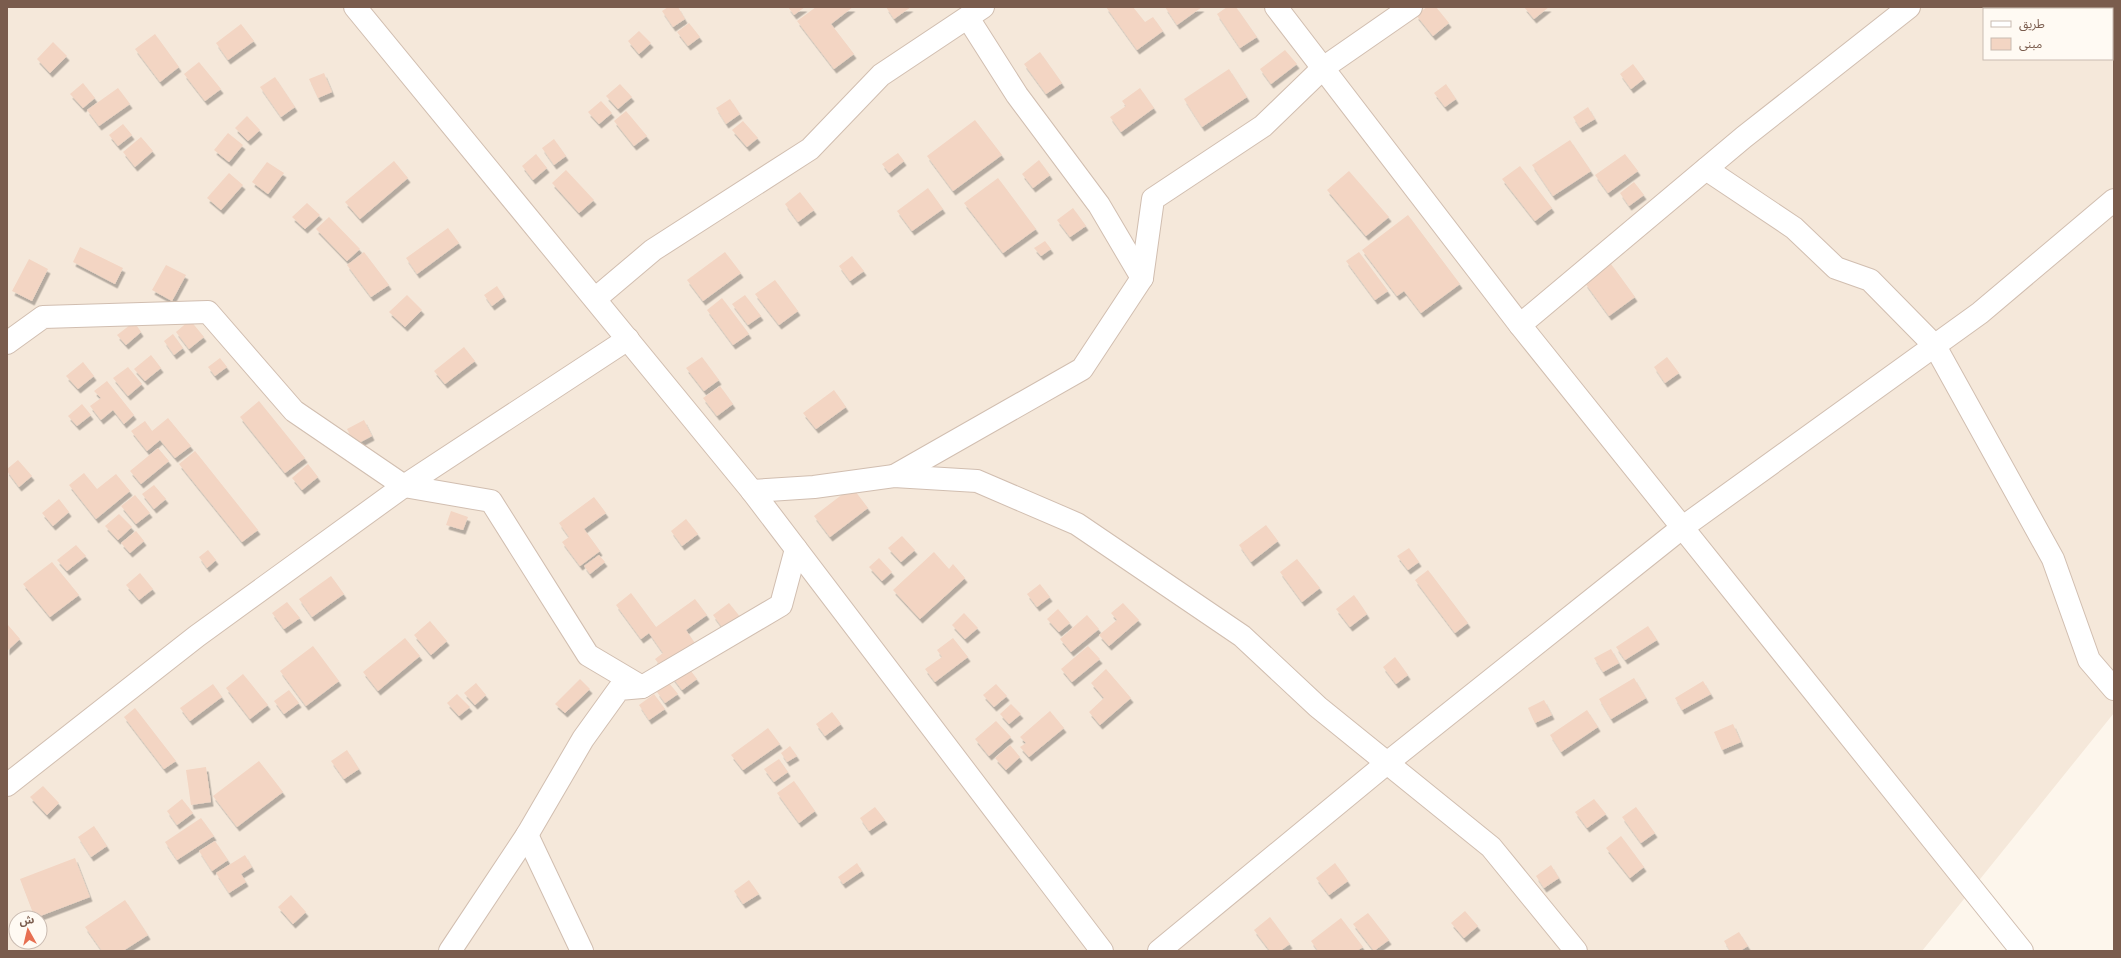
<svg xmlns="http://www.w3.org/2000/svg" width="2121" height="958" viewBox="0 0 2121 958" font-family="Commissioner,'Noto Sans Arabic',sans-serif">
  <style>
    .residential { fill: #f5e8da; fill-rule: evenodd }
    .building { fill: #f3d5c3; filter: url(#shadow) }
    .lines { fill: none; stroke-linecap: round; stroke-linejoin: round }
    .minor-casing { stroke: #d1beb0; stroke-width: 24 }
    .minor { stroke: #fff; stroke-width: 22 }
  </style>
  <defs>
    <filter id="shadow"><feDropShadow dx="2.5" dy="4.5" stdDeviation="0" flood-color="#0004"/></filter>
  </defs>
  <rect width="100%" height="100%" fill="#fdf6ec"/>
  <!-- residential -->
  <path class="residential" d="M7,7H2114V713L1922,951H7ZM1984,9H2112V59H1984ZM16,918H40V942H16Z"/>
  <!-- building -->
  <g class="building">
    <polygon points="668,7 678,7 685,19 673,27 662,11"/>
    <polygon points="788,7 805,7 794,15"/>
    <polygon points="816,7 853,7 831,24 854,54 834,69 797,21"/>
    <polygon points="886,7 911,7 894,19"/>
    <polygon points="1106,7 1133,7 1145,22 1153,17 1163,31 1137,50"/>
    <polygon points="1165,7 1202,7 1177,25"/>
    <polygon points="1227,7 1236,7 1257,37 1240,48 1217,14"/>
    <polygon points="1427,7 1436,7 1449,23 1433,36 1416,15"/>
    <polygon points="1524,7 1549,7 1534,19"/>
    <polygon points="689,23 700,37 688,46 677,32"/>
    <polygon points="241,24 254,41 228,60 216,43"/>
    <polygon points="639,31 651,43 639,54 628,41"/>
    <polygon points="155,34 179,67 160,82 135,49"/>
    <polygon points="53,42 67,56 50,73 37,59"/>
    <polygon points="1285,50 1297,64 1271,84 1260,69"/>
    <polygon points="1040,52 1062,83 1046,94 1024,64"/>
    <polygon points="199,62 221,89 205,101 184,74"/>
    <polygon points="1633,64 1644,79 1631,89 1620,74"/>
    <polygon points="1229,69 1247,97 1202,127 1184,99"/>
    <polygon points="324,73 332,92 318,98 309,79"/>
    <polygon points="275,77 295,107 281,117 260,87"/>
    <polygon points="83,83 95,98 83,108 70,94"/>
    <polygon points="620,84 632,97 618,109 606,96"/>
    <polygon points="1446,84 1456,99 1445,107 1434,93"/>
    <polygon points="118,88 130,104 99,126 87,110"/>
    <polygon points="1140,88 1154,108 1121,132 1110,117 1126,106 1122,101"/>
    <polygon points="730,99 740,114 726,124 716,108"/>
    <polygon points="601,101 612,113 599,124 588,112"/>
    <polygon points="1588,107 1595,119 1580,128 1573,117"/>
    <polygon points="626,111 647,136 634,146 614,121"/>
    <polygon points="247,116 260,130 248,141 235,128"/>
    <polygon points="975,120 1002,155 953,191 927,156"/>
    <polygon points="743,121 758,138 747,147 732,130"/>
    <polygon points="123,124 132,135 118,146 109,135"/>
    <polygon points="228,133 243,145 229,162 214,150"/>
    <polygon points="141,137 153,151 135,167 123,152"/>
    <polygon points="554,139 566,156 554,165 542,148"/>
    <polygon points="1570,140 1591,171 1553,196 1532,165"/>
    <polygon points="898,153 904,161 889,173 882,164"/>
    <polygon points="536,154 547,168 533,180 522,166"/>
    <polygon points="1625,154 1638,171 1608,193 1595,175"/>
    <polygon points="1039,160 1050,175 1033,188 1022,174"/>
    <polygon points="394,161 408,178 360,219 345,202"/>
    <polygon points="267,162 284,173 268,194 252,182"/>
    <polygon points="1520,166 1552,208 1535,221 1502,179"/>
    <polygon points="566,170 594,200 579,213 552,183"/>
    <polygon points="1349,171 1389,217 1366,236 1327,190"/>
    <polygon points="229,173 243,185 221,210 207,198"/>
    <polygon points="998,178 1036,229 1003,253 964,203"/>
    <polygon points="1634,182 1644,195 1629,206 1620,193"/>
    <polygon points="928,188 943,209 912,231 897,211"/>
    <polygon points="800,192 814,210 798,222 785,204"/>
    <polygon points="307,203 320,215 305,229 292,217"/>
    <polygon points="1073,208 1086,226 1070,237 1057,220"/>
    <polygon points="1408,215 1460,284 1421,313 1404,291 1397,296 1362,250"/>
    <polygon points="329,217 360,249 347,261 316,229"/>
    <polygon points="448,228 459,243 417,274 406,258"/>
    <polygon points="1045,241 1051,249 1041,256 1034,248"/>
    <polygon points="80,247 123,268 115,284 73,262"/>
    <polygon points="364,252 389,285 371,297 347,265"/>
    <polygon points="725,252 741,273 703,301 687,280"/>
    <polygon points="1359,252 1388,291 1375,300 1346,261"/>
    <polygon points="852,256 864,271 850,281 839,266"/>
    <polygon points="29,259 48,269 32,301 12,291"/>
    <polygon points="1611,264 1635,297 1609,316 1585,283"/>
    <polygon points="166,265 186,275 172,301 152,290"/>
    <polygon points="775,280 798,311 779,325 755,294"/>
    <polygon points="497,286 504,297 492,306 484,295"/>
    <polygon points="407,295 422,310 405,327 389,312"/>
    <polygon points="745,295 761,316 748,325 732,304"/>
    <polygon points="722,298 749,334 733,345 707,310"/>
    <polygon points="190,320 204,337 189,349 176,332"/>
    <polygon points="134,322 141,332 126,345 117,335"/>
    <polygon points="173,334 183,348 174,355 164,341"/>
    <polygon points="464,347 475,361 445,384 434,371"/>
    <polygon points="151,355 161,368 145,381 134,369"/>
    <polygon points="702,357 719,380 704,391 686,368"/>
    <polygon points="1667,357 1679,373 1665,383 1654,367"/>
    <polygon points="220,358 227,367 215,376 208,367"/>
    <polygon points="83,362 94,376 78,389 66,376"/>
    <polygon points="128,367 142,384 128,396 113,378"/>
    <polygon points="107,381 134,415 124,424 113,410 101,420 90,406 101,398 94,391"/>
    <polygon points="720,386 733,404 717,416 703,398"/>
    <polygon points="834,390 846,407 816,429 803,413"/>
    <polygon points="259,401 305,458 285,473 240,417"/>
    <polygon points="82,404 91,415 77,426 68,416"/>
    <polygon points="168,418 191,446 175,458 160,440 147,451 131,431 145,421 152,431"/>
    <polygon points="364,420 372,436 355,445 347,429"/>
    <polygon points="158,448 169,461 141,484 130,471"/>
    <polygon points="195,451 258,530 242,542 179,464"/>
    <polygon points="18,460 32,476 19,487 7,471 7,469"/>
    <polygon points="308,464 318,477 302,490 292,478"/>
    <polygon points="84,473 97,489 116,474 130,491 96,519 69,485"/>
    <polygon points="154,485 166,499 154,509 142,494"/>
    <polygon points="852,487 868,508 830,537 814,516"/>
    <polygon points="135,495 150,513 136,524 121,506"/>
    <polygon points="594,497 606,513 584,529 600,551 580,566 562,542 569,537 559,523"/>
    <polygon points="59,499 69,512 53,526 42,513"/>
    <polygon points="451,511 468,517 463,530 446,525"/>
    <polygon points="119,514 132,527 118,540 105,526"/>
    <polygon points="686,519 698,534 682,546 671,531"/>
    <polygon points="1266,525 1278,541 1251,562 1239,545"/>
    <polygon points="136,531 144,541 130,553 121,543"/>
    <polygon points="902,536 915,550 901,562 888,548"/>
    <polygon points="76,545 86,556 67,571 57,560"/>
    <polygon points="1409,548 1419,562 1408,570 1397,556"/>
    <polygon points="208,550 216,560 207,568 199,557"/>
    <polygon points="934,552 949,569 953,564 965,578 920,619 893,590"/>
    <polygon points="599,555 605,562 590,574 584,566"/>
    <polygon points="879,558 892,572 882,581 869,567"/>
    <polygon points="1297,559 1320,588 1302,602 1280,572"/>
    <polygon points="52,562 79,595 50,617 23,584"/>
    <polygon points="1428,570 1468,623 1455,633 1415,580"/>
    <polygon points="140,573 153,589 139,600 126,585"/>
    <polygon points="331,576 344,594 312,617 299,599"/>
    <polygon points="1040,584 1050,597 1037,607 1027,594"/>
    <polygon points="631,593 656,627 695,599 707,615 686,630 698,648 665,672 655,659 663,653 649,633 641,639 616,605"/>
    <polygon points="1354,595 1367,614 1350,627 1336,609"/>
    <polygon points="287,602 300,618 284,629 272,613"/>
    <polygon points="729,603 741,618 724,630 713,615"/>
    <polygon points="1123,603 1139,620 1109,646 1099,635 1117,620 1111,613"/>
    <polygon points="1058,609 1070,623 1059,632 1047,619"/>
    <polygon points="964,613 978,628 965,639 952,625"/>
    <polygon points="1087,615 1099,629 1071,652 1060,639"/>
    <polygon points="430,621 447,641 431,655 414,635"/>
    <polygon points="8,625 20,639 7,651 7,626"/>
    <polygon points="1648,626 1657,640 1625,660 1616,647"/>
    <polygon points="405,638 420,656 378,691 363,672"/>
    <polygon points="953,638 968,657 935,682 925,669 942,657 937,650"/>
    <polygon points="313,646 339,681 306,706 280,671"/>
    <polygon points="1088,646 1100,659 1072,682 1061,669"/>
    <polygon points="1611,649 1619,663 1603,672 1594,658"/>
    <polygon points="1395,657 1408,675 1396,684 1383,667"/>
    <polygon points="687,666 697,679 682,690 672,677"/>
    <polygon points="1106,669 1131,698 1100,725 1089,712 1104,698 1091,683"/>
    <polygon points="243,674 268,705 250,719 226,688"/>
    <polygon points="1634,678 1646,698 1611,719 1599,699"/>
    <polygon points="580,679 590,689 565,713 555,704"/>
    <polygon points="1703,681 1711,694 1682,710 1675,698"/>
    <polygon points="476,683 486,695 475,705 464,693"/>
    <polygon points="669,683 678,694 665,703 657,692"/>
    <polygon points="213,684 222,697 190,721 180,708"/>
    <polygon points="996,684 1007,696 994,707 983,695"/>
    <polygon points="289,690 299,703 284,714 274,701"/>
    <polygon points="457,694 470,707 459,716 447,703"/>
    <polygon points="654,694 665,709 649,720 639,705"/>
    <polygon points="1544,700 1552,715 1535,723 1528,708"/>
    <polygon points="1011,704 1021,714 1009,724 1000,714"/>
    <polygon points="135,708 176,761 164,769 124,717"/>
    <polygon points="1587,710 1598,727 1561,752 1550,735"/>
    <polygon points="1050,711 1064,728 1029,757 1020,747 1026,743 1020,737"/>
    <polygon points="832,712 841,724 825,736 816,724"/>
    <polygon points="996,721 1011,737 989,756 975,739"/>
    <polygon points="1733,724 1741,742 1722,750 1714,732"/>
    <polygon points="768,728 780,744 743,770 731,755"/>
    <polygon points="1010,745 1020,757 1006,770 995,758"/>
    <polygon points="790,746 797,756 787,762 781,753"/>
    <polygon points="347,750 359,769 344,779 331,761"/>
    <polygon points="779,759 788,772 774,782 764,769"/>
    <polygon points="259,761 283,792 237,827 213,796"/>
    <polygon points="206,767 211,802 191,805 186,770"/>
    <polygon points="794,781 815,811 799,823 777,793"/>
    <polygon points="43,786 59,803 47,815 30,797"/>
    <polygon points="182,799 193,813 177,825 167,811"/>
    <polygon points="1594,799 1606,814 1587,828 1575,812"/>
    <polygon points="875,807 885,820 869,831 860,818"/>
    <polygon points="1636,807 1655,833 1641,843 1622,817"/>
    <polygon points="201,818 214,836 177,860 165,842"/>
    <polygon points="94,826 107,846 91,857 78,837"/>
    <polygon points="1621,836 1644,867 1630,878 1606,848"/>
    <polygon points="215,841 228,860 212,871 199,851"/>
    <polygon points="245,855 252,867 241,874 246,882 229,893 216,873"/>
    <polygon points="75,858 90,897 35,918 20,879"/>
    <polygon points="857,863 862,871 843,884 838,877"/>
    <polygon points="1335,863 1348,881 1329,895 1316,878"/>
    <polygon points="1551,865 1559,878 1544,888 1536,876"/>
    <polygon points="749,880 759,894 743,904 734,891"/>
    <polygon points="291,895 306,912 293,924 278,907"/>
    <polygon points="125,900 148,935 123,951 102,951 85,927"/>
    <polygon points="1465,911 1478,926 1464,938 1451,923"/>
    <polygon points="1368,913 1389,940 1374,951 1353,924"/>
    <polygon points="1270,917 1290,944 1280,951 1270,951 1254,930"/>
    <polygon points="1341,918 1363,947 1357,951 1318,951 1311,941"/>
    <polygon points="1739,932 1748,946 1740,951 1730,951 1724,941"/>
  </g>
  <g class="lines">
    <defs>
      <g id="minor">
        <polyline points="355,7 752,491 1102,951"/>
        <polyline points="1276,7 1520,325 2022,951"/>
        <polyline points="968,18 1017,95 1099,205 1142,278"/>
        <polyline points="1706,169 1794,228 1836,268 1870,280 1935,346 2053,559 2089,660 2114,689"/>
        <polyline points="595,299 653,250 810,149 881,75 983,7"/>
        <polyline points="1520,325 1744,137 1909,7"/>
        <polyline points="7,343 43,317 208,312 294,411 404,486 491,501 588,655 642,687"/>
        <polyline points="894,476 1082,369 1142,278 1153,199 1263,126 1323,68 1411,7"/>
        <polyline points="752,491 814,487 894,476 977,481 1077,524 1242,636 1318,707 1491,847 1576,951"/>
        <polyline points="7,785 197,636 404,486 628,339"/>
        <polyline points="527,835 582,951"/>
        <polyline points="450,951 527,835 583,739 619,689 642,687 781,605 796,549"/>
        <polyline points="1159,951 1387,763 1683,527 1980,313 2114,200"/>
      </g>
    </defs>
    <!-- minor casing -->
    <use href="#minor" class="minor-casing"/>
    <!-- minor -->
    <use href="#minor" class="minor"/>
  </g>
  <!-- border -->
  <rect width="2121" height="958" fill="none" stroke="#7a5c4d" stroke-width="16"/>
  <!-- legend -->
  <rect x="1983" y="8" width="130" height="52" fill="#fffaf3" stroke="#cabbb1"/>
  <rect x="1991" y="21" width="20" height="6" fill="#ffffff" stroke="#cabbb1"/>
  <text x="2019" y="28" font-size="12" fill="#7a5c4d">طريق</text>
  <rect x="1991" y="38" width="20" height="12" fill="#f3d5c3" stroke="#cabbb1"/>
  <text x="2019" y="48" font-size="12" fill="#7a5c4d">مبنى</text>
  <!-- north arrow -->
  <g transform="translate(28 930) rotate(352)"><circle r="19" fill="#fffaf3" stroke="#cabbb1"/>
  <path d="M0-3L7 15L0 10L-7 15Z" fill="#e76f51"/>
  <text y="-6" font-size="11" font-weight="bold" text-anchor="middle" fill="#7a5c4d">ش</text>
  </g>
</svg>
